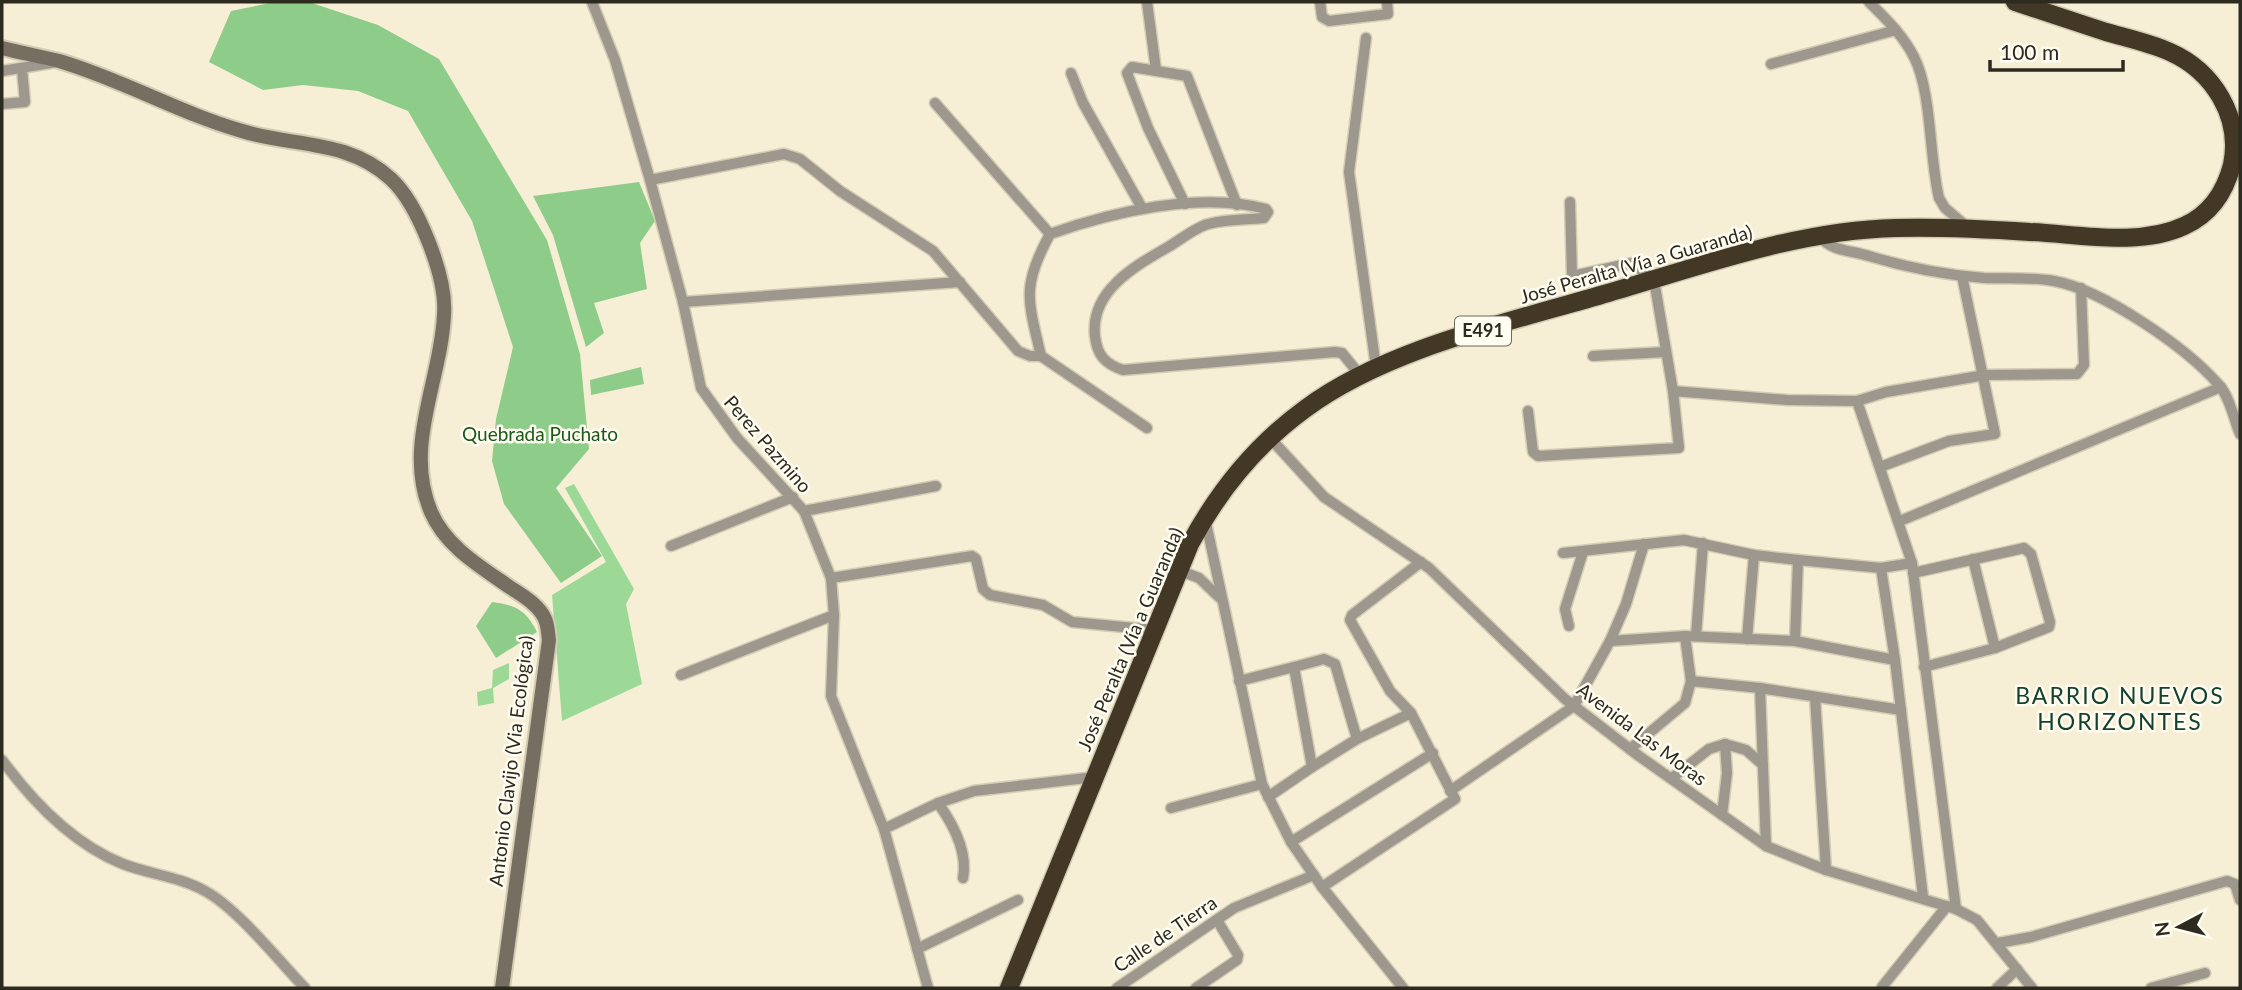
<svg xmlns="http://www.w3.org/2000/svg" width="2242" height="990" viewBox="0 0 2242 990" font-family="Lato,sans-serif">
  <style>
    .green { fill: #9cd997 }
    .forest { fill: #8ecd89 }
    .lines { fill: none; stroke-linecap: round; stroke-linejoin: round }
    .street-casing { stroke: #d2ccb4; stroke-width: 13 }
    .secondary-casing { stroke: #d2ccb4; stroke-width: 18 }
    .highway-casing { stroke: #d2ccb4; stroke-width: 21 }
    .street { stroke: #9d978d; stroke-width: 10 }
    .secondary { stroke: #766e60; stroke-width: 14 }
    .highway { stroke: #433825; stroke-width: 18 }
    .labels { text-anchor: middle; stroke-width: 5; stroke-linejoin: round; paint-order: stroke }
    .shield { fill: #fffcf2; stroke: #6c695f; stroke-width: 2 }
    .shield-label { font-size: 18px; font-weight: bold; fill: #2d2a20 }
    .street-label { font-size: 19px; fill: #2d2a20; stroke: #fffcf2 }
    .park-label { font-size: 19px; fill: #195817; stroke: #fffcf2 }
    .quarter-label { font-size: 23px; letter-spacing: 2px; fill: #15422f; stroke: #fffcf2 }
  </style>
  <rect width="100%" height="100%" fill="#f6efd5"/>
  <!-- green -->
  <g class="green">
    <polygon points="574,484 634,589 626,604 642,684 562,721 552,595 606,562 565,488"/>
    <polygon points="509,663 509,679 493,688 494,703 478,706 477,692 492,688 493,670"/>
  </g>
  <!-- forest -->
  <g class="forest">
    <polygon points="275,2 309,2 378,25 439,59 547,240 580,354 589,449 556,488 602,556 561,583 504,504 492,461 496,419 513,347 472,221 408,111 358,91 303,85 263,90 209,62 231,11"/>
    <polygon points="639,182 655,221 640,243 647,289 594,303 604,333 586,347 553,235 533,196"/>
    <polygon points="641,367 644,384 591,395 590,380"/>
    <path d="M492,602C516,605 526,610 537,632L496,658L476,626Z"/>
  </g>
  <g class="lines">
    <defs>
      <g id="street">
        <polyline points="592,2 615,60 650,180 683,302 701,388 737,438 804,511 831,578 834,615 831,696 884,829 928,988"/>
        <polyline points="1147,2 1156,70"/>
        <polyline points="1320,2 1322,17 1329,21 1388,14 1387,2"/>
        <path d="M1869,2C1886,19 1903,35 1914,57C1932,92 1929,157 1939,198L1945,208L1966,226"/>
        <polyline points="1366,38 1349,172 1376,367"/>
        <polyline points="1771,64 1896,30"/>
        <polyline points="2,71 57,62"/>
        <polyline points="1071,73 1083,103 1142,208"/>
        <polyline points="935,103 1050,234"/>
        <polyline points="2,104 25,102 22,69"/>
        <path d="M650,180L784,154L800,159L840,191L933,251L1018,351L1030,356H1041C1028,300 1021,287 1050,234C1112,212 1201,191 1266,209L1268,212L1264,218C1245,220 1223,219 1205,225C1192,230 1180,240 1168,247C1135,266 1090,291 1095,336C1097,355 1105,364 1123,370L1335,352L1342,353L1360,375"/>
        <polyline points="1185,204 1148,128 1127,73 1132,67 1187,76 1237,205"/>
        <path d="M1820,237C1833,252 1851,250 1869,256C1905,267 1946,275 1984,278C2007,279 2031,277 2054,281C2103,290 2186,347 2219,385C2230,397 2234,420 2240,434"/>
        <polyline points="683,302 960,282"/>
        <polyline points="1041,356 1147,428"/>
        <polyline points="1593,356 1666,352"/>
        <polyline points="1673,391 1787,400 1857,401 1886,392 1985,375 2077,374 2084,365 2081,288"/>
        <polyline points="1857,401 1912,563 1956,909"/>
        <polyline points="1528,411 1533,452 1538,456 1679,448 1673,391 1654,280 1632,263 1572,276 1570,202"/>
        <polyline points="1270,438 1324,497 1429,568 1565,699 1639,756 1766,846 1826,870 1956,909 1977,920 2032,988"/>
        <polyline points="1880,467 1949,441 1995,434 1962,276"/>
        <polyline points="804,511 936,486"/>
        <polyline points="1205,518 1262,784 1291,842 1322,887 1403,988"/>
        <polyline points="1900,521 2221,387"/>
        <polyline points="671,546 793,497"/>
        <polyline points="1563,553 1684,540 1754,555 1798,560 1881,568 1912,563"/>
        <polyline points="1973,559 1995,648"/>
        <polyline points="1881,568 1895,660 1923,897"/>
        <polyline points="1178,570 1199,578 1220,598"/>
        <polyline points="1913,573 2024,548 2031,554 2050,622 2049,627 1995,648 1924,667"/>
        <polyline points="831,578 972,556 976,559 983,589 990,595 1043,605 1072,622 1155,630"/>
        <polyline points="1569,626 1565,609 1583,552"/>
        <polyline points="1685,636 1795,641 1895,660"/>
        <polyline points="1696,636 1703,543"/>
        <polyline points="1747,639 1754,555"/>
        <polyline points="1610,641 1626,604 1644,544"/>
        <polyline points="1795,641 1798,560"/>
        <polyline points="1294,667 1324,659 1335,664 1357,739"/>
        <polyline points="681,675 834,615"/>
        <polyline points="1239,681 1294,667 1312,767 1268,797"/>
        <polyline points="1815,697 1826,870"/>
        <polyline points="1725,744 1746,750 1763,765"/>
        <polyline points="1630,749 1685,703 1691,681 1760,688"/>
        <path d="M2,760C33,802 73,844 123,864C149,874 180,877 205,891C238,909 278,960 305,988"/>
        <polyline points="1312,767 1357,739 1411,713 1390,691 1350,620 1352,615 1421,562"/>
        <polyline points="1672,778 1709,749 1725,744 1727,773 1722,815"/>
        <polyline points="1450,791 1574,706 1610,641 1685,636 1691,681"/>
        <path d="M938,803C953,824 968,852 963,878"/>
        <polyline points="1171,808 1262,784"/>
        <polyline points="884,829 938,803 974,791 1095,777"/>
        <polyline points="1291,842 1433,753"/>
        <polyline points="1766,846 1760,688 1901,710"/>
        <polyline points="1322,887 1455,799 1411,713"/>
        <polyline points="1998,943 2031,937 2227,881 2235,884 2240,900"/>
        <polyline points="917,949 1018,900"/>
        <polyline points="1882,987 1947,906"/>
        <polyline points="1117,988 1234,908 1314,875"/>
        <polyline points="1196,988 1237,960 1238,955 1217,920"/>
        <polyline points="1997,988 2017,969"/>
        <polyline points="2151,988 2205,973"/>
      </g>
      <path id="secondary" d="M2,48C21,53 40,56 59,61C121,79 179,113 242,131C293,147 348,139 391,179C418,204 447,277 444,315C441,381 403,446 431,512C446,547 481,567 511,588C523,596 539,605 545,619C548,625 548,634 549,640L502,988"/>
      <path id="highway" d="M1009,988L1190,544C1218,492 1257,444 1305,409C1387,348 1510,322 1608,293C1701,266 1799,230 1896,228C1941,227 1985,229 2030,232C2078,234 2139,247 2184,226C2211,214 2225,192 2232,165C2242,117 2213,71 2170,52C2150,43 2127,38 2106,32C2076,22 2045,12 2015,2"/>
    </defs>
    <!-- street casing -->
    <use href="#street" class="street-casing"/>
    <!-- secondary casing -->
    <use href="#secondary" class="secondary-casing"/>
    <!-- highway casing -->
    <use href="#highway" class="highway-casing"/>
    <!-- street -->
    <use href="#street" class="street"/>
    <!-- secondary -->
    <use href="#secondary" class="secondary"/>
    <!-- highway -->
    <use href="#highway" class="highway"/>
  </g>
  <g class="labels">
    <!-- shield labels -->
    <rect class="shield" x="1455" y="316.5" width="56" height="29" rx="5"/>
    <g class="shield-label">
      <text x="1483" y="337">E491</text>
    </g>
    <!-- street labels -->
    <g class="street-label">
      <text transform="translate(1636 264) rotate(-16)" y="7">José Peralta (Vía a Guaranda)</text>
      <text transform="translate(768 444) rotate(49)" y="7">Perez Pazmino</text>
      <text transform="translate(1130 639) rotate(-67)" y="7">José Peralta (Vía a Guaranda)</text>
      <text transform="translate(1642 734) rotate(37)" y="7">Avenida Las Moras</text>
      <text transform="translate(511 761) rotate(-83)" y="7">Antonio Clavijo (Via Ecológica)</text>
      <text transform="translate(1165 934) rotate(-34)" y="7">Calle de Tierra</text>
    </g>
    <!-- park labels -->
    <g class="park-label">
      <text x="540" y="441">Quebrada Puchato</text>
    </g>
    <!-- quarter labels -->
    <g class="quarter-label">
      <text x="2120" y="704">BARRIO NUEVOS<tspan x="2120" dy="26">HORIZONTES</tspan></text>
    </g>
  </g>
  <!-- border -->
  <rect width="2242" height="990" fill="none" stroke="#2d2a20" stroke-width="7"/>
  <!-- north arrow -->
  <g transform="translate(2179 927) rotate(263)" stroke="#fffcf2" stroke-width="5" paint-order="stroke">
  <path d="M0-5L12 26L0 18L-12 26Z" fill="#2d2a20"/>
  <text y="-10" font-size="19" font-weight="bold" text-anchor="middle" fill="#2d2a20">N</text>
  </g>
  <!-- scale -->
  <path d="M1990 60v10h133v-10" fill="none" stroke="#2d2a20" stroke-width="3.5"/>
  <text x="2000" y="60" font-size="21" fill="#2d2a20" stroke="#fffcf2" stroke-width="5" paint-order="stroke">100 m</text>
</svg>
